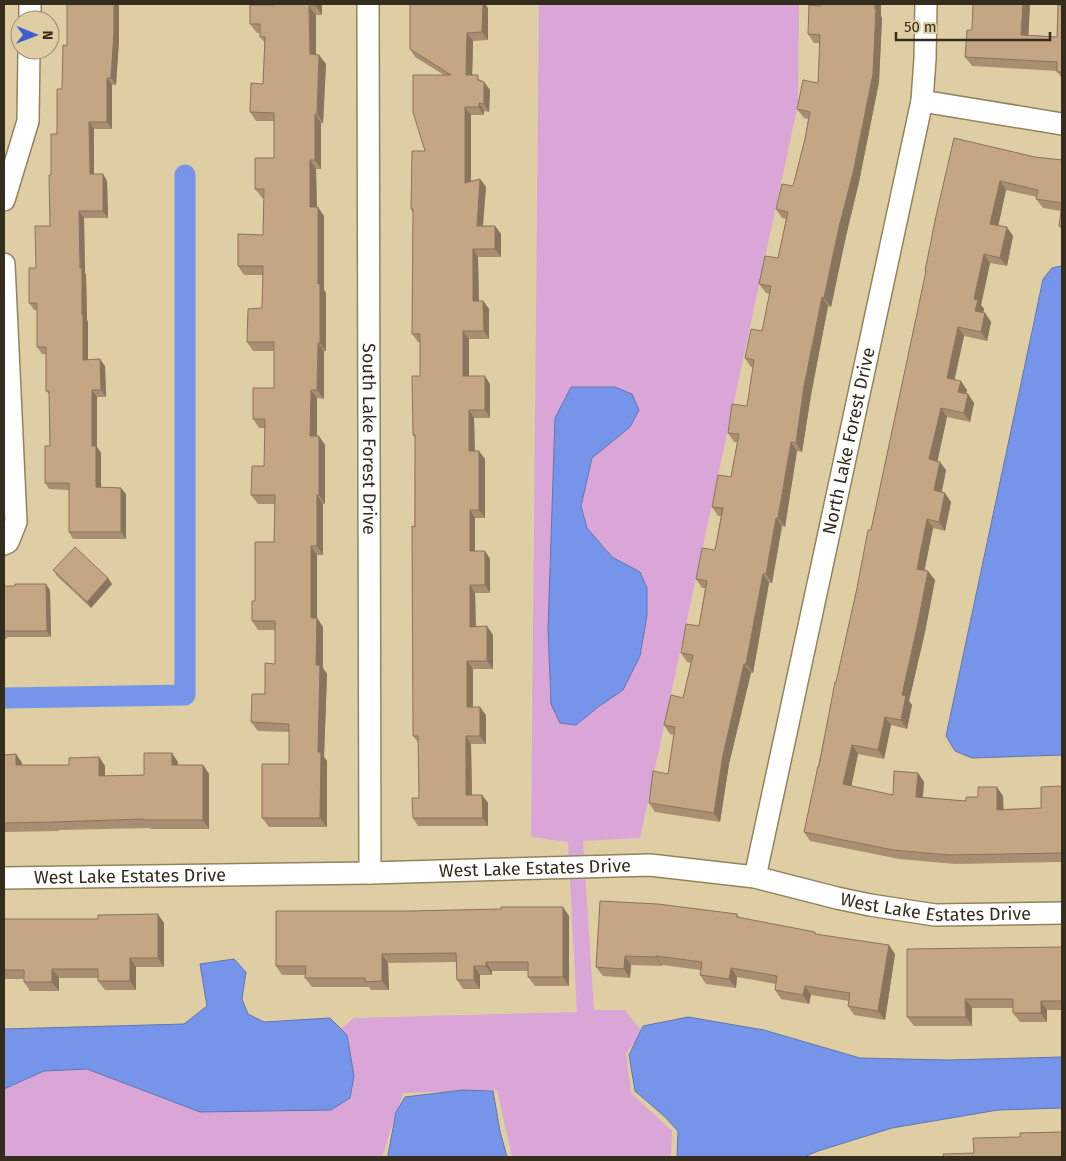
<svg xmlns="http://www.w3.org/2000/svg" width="1066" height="1161" viewBox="0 0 1066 1161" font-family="'Fira Sans',sans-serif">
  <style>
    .green { fill: #d9a6d7 }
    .water { fill: #7695ea; stroke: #6276ac }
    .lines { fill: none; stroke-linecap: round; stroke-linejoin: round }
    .canal { stroke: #7695ea; stroke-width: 21 }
    .minor-casing { stroke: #93835c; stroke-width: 24 }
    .minor { stroke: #fff; stroke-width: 21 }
    .wall { fill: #a98e72 }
    .shaded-wall { fill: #89745c }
    .building { fill: #c4a584; stroke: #89745c }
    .labels { text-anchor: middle; stroke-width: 5; stroke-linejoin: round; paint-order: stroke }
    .street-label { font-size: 18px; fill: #342d1d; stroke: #dfcea4 }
  </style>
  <rect width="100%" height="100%" fill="#dfcea4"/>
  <!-- green -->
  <polygon class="green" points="539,4 799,4 798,104 640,838 583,841 594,1010 625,1010 643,1033 626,1053 631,1093 672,1131 671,1157 512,1157 497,1090 403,1093 382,1157 4,1157 4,1032 338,1031 354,1018 577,1012 568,842 531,837"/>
  <!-- water -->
  <g class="water">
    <polygon points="1061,266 1062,267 1062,755 972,758 955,751 946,736 1033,327 1043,279 1052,268"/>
    <polygon points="571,387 615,387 632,394 639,410 630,427 592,458 581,506 587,528 612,557 640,572 647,588 647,615 640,656 623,690 598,707 576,725 560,723 551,704 548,629 555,418"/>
    <polygon points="234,959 246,972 242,999 248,1014 264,1022 330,1018 347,1035 354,1076 350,1098 331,1110 200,1112 87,1069 44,1071 4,1089 4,1029 184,1024 207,1006 200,964"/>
    <polygon points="688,1017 764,1030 860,1058 948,1060 1062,1057 1062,1108 998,1110 892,1128 818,1151 804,1157 677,1157 678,1131 664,1116 635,1091 629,1055 643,1026"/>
    <polygon points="462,1090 493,1091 500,1131 507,1157 388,1157 388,1155 396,1112 405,1097"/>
  </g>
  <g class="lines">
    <!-- canal -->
    <polyline class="canal" points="4,698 185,695 185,175"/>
    <defs>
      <g id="minor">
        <path id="s1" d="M368,4L370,873"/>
        <polyline points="30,20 30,4"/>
        <polyline points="922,101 1062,124"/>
        <polyline points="4,200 28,121 29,50"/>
        <polyline points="4,264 16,522 8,542 4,544"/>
        <path id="s2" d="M755,877L922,101L925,59L926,4"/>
        <path id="s3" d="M4,878L370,873L650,865L755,877L837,898L870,905L935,915L1062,913"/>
      </g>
    </defs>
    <!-- minor casing -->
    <use href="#minor" class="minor-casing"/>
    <!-- minor -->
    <use href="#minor" class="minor"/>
  </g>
  <!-- wall -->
  <g class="wall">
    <polygon points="274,4 322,4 322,15 316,15 316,55 326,64 323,123 321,123 321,169 316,169 317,207 324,216 324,290 326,293 326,351 324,351 324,399 317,398 317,436 325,445 325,504 323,504 323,555 317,555 317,618 323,627 323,668 327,674 324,757 327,761 327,827 269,827 262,818 289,764 289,732 258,731 251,722 265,694 275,664 275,630 258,630 252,621 255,601 274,542 275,504 258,504 251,495 264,466 265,428 259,428 253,419 274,388 274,351 253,351 247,342 262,308 263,275 244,275 238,266 263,235 264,198 262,198 255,189 274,158 274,121 256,121 250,112 263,84 265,43 260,37 260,33 257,33 250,24 274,5"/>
    <polygon points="821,4 881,4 881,16 882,18 879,82 859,182 846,236 831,307 828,306 811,395 802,452 797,451 785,527 782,526 772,583 769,583 753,673 751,673 729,764 720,822 655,812 649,803 668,774 674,735 670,734 664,725 683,698 691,663 687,662 681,653 699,626 705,588 702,588 696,579 715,550 721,516 718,516 712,507 731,477 737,442 734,442 728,433 747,406 753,367 751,367 745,358 762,331 770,294 766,293 759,284 778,258 786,219 782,218 776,209 793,186 805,139 808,119 804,118 797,109 818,83 820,43 814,43 808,34 821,6"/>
    <polygon points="1030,4 1028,35 1057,37 1062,5 1062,79 1057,71 972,66 965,57 972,30"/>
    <polygon points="488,8 488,40 473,41 472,75 484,82 490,90 489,112 484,111 484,115 471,115 471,181 480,179 486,187 483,226 495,226 501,234 501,257 478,257 479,301 483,301 489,309 489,339 469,339 469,376 490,384 490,418 474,418 475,451 485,459 485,518 475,518 475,551 485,551 490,559 490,593 475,593 476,627 493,635 493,669 473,669 473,707 486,715 486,744 471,744 472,795 482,795 488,803 488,826 418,826 413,818 419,798 418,742 413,736 415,438 413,435 420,376 420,342 418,342 412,334 413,212 411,209 444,75 415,57 410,49"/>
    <polygon points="119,40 116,85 112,85 112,129 94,129 94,174 103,174 107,181 108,218 84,218 85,273 86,275 87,320 88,322 88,360 105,366 106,397 97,397 97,447 101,453 101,487 126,494 126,539 73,539 69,532 69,490 49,489 45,483 50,446 49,394 46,391 46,354 42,354 37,347 37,310 34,310 29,303 36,268 50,226 51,175 57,134 67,46"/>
    <polygon points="1035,157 1062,160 1062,230 1059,226 1061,211 1043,208 1036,199 1037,197 1006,190 998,225 1013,236 1007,266 990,263 981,305 984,309 983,313 985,313 991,322 987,341 964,336 954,379 967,390 966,393 968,394 974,403 970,422 947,417 937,461 946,470 942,492 951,502 945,531 933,528 924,570 935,580 925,632 909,701 912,705 907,729 891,725 884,759 858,754 851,786 893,795 918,773 924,782 923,797 966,801 1003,796 1003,809 1041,808 1062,786 1062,862 955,864 899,859 810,841 804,832 836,682 871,530 926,273 925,271 936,216"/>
    <polygon points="53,570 112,584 91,608 57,576"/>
    <polygon points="4,586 50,590 51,637 7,637 7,639 4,639"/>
    <polygon points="16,754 22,763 22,765 69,765 99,757 105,766 105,776 144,775 178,762 178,765 203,765 209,774 209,829 150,829 150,828 59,830 59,831 4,832 4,755"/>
    <polygon points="600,901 737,914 740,918 816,934 895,954 885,1020 854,1015 848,1006 849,1001 811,995 809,1004 781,999 775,990 776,984 737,977 736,988 706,984 700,975 701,970 662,965 662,966 631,965 630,978 603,976 596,967"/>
    <polygon points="569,916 569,986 535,986 528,977 528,971 492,971 492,975 480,975 480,989 463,989 457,980 456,962 388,963 389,990 371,990 369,987 312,987 305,978 305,975 282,975 276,966"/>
    <polygon points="4,919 164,923 164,967 136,967 136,990 105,990 98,981 98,978 59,978 59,991 30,991 24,982 24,979 4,979"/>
    <polygon points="1062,947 1062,1010 1047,1010 1047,1022 1020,1022 1013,1013 1013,1008 972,1008 972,1026 914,1026 907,1017"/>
  </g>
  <!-- shaded-wall -->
  <g class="shaded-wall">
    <polygon points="114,4 119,4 119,40 116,85 111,78"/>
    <polygon points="316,4 322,4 322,15 316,6"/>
    <polygon points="483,4 485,4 488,8 488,40 482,32"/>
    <polygon points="875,4 881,4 881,16 882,18 879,82 859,182 846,236 831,307 824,298 839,227 875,9"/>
    <polygon points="1023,4 1030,4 1028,44 1021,35"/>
    <polygon points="309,6 316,15 316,63 310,54"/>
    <polygon points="467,33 473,41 472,83 466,75"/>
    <polygon points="319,55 326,64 323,123 317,114"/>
    <polygon points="107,78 112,85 112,129 107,122"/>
    <polygon points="484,82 490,90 489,112 484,104"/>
    <polygon points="479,103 484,111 484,115 479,107"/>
    <polygon points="465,107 471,115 471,191 465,183"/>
    <polygon points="315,114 321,123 321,169 315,160"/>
    <polygon points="89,122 94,129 94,181 90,174"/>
    <polygon points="310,160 316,169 317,216 310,207"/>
    <polygon points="103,174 107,181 108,218 103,211"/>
    <polygon points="480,179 486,187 482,234 477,226"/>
    <polygon points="1000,181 1006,190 997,232 990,224"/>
    <polygon points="318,207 324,216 324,290 326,293 326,351 320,343 318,284"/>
    <polygon points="79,211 84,218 85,273 86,275 87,320 88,322 88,367 83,360"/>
    <polygon points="495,226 501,234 501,257 495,249"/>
    <polygon points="1007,227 1013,236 1007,266 1000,258"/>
    <polygon points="473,249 478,257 479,309 473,301"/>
    <polygon points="984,254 990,263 981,305 984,309 982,320 975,311 974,299"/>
    <polygon points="822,297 828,306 811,395 802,452 796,443 804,386"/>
    <polygon points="483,301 489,309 489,339 484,331"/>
    <polygon points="985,313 991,322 987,341 981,332"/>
    <polygon points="958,327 964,336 953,387 947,378"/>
    <polygon points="463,331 469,339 469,384 463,376"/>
    <polygon points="318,343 324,351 324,399 317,390"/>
    <polygon points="100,359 105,366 106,397 101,390"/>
    <polygon points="485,376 490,384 490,418 485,410"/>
    <polygon points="961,381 967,390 964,401 958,392"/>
    <polygon points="92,390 97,397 97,447 101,453 101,494 96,487 92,446"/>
    <polygon points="311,390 317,398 317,445 310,436"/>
    <polygon points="968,394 974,403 970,422 964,413"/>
    <polygon points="941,408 947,417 936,468 929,459"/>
    <polygon points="469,410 474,418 475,459 469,451"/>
    <polygon points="319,436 325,445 325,504 319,495"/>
    <polygon points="791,442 797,451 785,527 778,518"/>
    <polygon points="479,451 485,459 485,518 479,510"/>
    <polygon points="940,462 946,470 940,499 934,490"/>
    <polygon points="121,488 126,494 126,539 121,532"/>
    <polygon points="945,493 951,502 945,531 939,522"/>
    <polygon points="317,495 323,504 323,555 317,546"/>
    <polygon points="470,510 475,518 475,559 470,551"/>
    <polygon points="776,518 782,526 772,583 766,574"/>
    <polygon points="927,519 933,528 923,578 917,569"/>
    <polygon points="311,546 317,555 317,627 311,618"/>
    <polygon points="485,551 490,559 490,593 485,585"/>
    <polygon points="928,571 935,580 925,632 909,701 912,705 907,729 901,720 902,695"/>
    <polygon points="763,574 769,583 753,673 746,664"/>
    <polygon points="108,578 112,584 91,608 87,602"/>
    <polygon points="46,584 50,590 51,637 47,631"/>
    <polygon points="470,585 475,593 476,635 470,627"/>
    <polygon points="317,618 323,627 323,668 327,674 324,757 327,761 327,827 320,818 318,752 316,665"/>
    <polygon points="487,626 493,635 493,669 487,661"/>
    <polygon points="467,661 473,669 473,715 467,707"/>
    <polygon points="744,664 751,673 729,764 720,822 714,813 723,755"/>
    <polygon points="480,707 486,715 486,744 480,736"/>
    <polygon points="885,717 891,725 884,759 878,750"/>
    <polygon points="466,736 471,744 472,803 466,795"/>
    <polygon points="852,745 858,754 850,793 843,784"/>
    <polygon points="172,753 178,762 178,774 172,765"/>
    <polygon points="16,754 22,763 22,774 16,765"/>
    <polygon points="99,757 105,766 105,785 99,776"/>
    <polygon points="203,765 209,774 209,829 203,820"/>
    <polygon points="918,773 924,782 922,806 916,797"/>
    <polygon points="997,787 1003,796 1004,818 997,810"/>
    <polygon points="482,795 488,803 488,826 483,818"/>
    <polygon points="563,907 569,916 569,986 563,977"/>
    <polygon points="158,914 164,923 164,967 158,958"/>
    <polygon points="889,945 895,954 885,1020 878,1011"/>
    <polygon points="382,954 388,963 389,990 382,981"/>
    <polygon points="625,956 631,965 630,978 624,969"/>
    <polygon points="656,956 662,965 662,966 656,957"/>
    <polygon points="130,958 136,967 136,990 130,981"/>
    <polygon points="486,962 492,971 492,975 486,966"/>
    <polygon points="474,966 480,975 480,989 474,980"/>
    <polygon points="731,968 737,977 736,988 729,979"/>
    <polygon points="52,969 59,978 59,991 52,982"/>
    <polygon points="805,986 811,995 809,1004 803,995"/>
    <polygon points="965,999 972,1008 972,1026 966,1017"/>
    <polygon points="1041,1001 1047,1010 1047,1022 1041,1013"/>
  </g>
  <!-- building -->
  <g class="building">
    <polygon points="67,4 114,4 114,33 111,78 107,78 107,122 89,122 90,174 103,174 103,211 79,211 80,268 82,268 82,315 83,315 83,360 100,359 101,390 92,390 92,446 96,446 96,487 121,488 121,532 69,532 69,483 45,483 45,446 50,446 49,391 46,391 46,347 37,347 37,303 29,303 29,268 36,268 35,226 50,226 49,175 51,175 51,134 57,134 57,89 62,89 63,45 67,46"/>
    <polygon points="274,4 316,4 316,6 309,6 310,54 319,55 317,114 315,114 315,160 310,160 310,207 318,207 318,284 320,284 320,343 318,343 317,390 311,390 310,436 319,436 319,495 317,495 317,546 311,546 311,618 317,618 316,665 320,665 318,752 321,752 320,818 262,818 262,764 289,764 289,724 251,722 252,694 265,694 265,663 275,664 275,621 252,621 252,601 255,601 255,542 274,542 275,495 251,495 252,466 264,466 265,419 253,419 253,388 274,388 274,342 247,342 248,309 262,308 263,266 238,266 238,234 263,235 264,189 255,189 255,158 274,158 274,113 250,112 251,83 263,84 265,37 260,37 260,24 250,24 250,5 274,5"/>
    <polygon points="410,4 483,4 482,32 467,33 466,75 478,75 478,80 484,82 484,104 479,103 479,107 465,107 465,183 480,179 477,226 495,226 495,249 473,249 473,301 483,301 484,331 463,331 463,376 485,376 485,410 469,410 469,451 479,451 479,510 470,510 470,551 485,551 485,585 470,585 470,627 487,626 487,661 467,661 467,707 480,707 480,736 466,736 466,795 482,795 483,818 413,818 412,798 419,798 418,736 413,736 412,526 415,527 415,435 413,435 412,376 420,376 420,334 412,334 413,209 411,209 412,151 425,151 413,112 413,75 451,75 410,49"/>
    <polygon points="821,4 875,4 875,9 876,9 873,74 853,173 839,227 824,298 822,297 804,386 796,443 791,442 778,518 776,518 766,574 763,574 746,664 744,664 723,755 714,813 649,803 653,771 668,774 675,727 664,725 671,695 683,698 693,655 681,653 686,624 699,626 707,581 696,579 702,548 715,550 723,508 712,507 718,475 731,477 739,434 728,433 732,404 747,406 754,360 745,358 751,329 762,331 771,286 759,284 765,256 778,258 788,212 776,209 782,184 793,186 805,139 810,112 797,109 803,80 818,83 820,35 808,34 809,5 821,6"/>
    <polygon points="973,4 1023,4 1021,35 1057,37 1058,5 1062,5 1062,72 1057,72 1057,62 965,57 967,30 972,30"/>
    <polygon points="954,138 1035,157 1062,160 1062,226 1059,226 1062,203 1036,199 1038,190 1000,181 990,224 1007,227 1000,258 984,254 974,299 978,300 975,311 985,313 981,332 958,327 947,378 961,381 958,392 968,394 964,413 941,408 929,459 940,462 934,490 945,493 939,522 927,519 917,569 928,571 918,623 902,695 906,696 901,720 885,717 878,750 852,745 843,784 893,795 894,771 918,773 916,797 966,801 966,797 978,797 978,787 997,787 997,810 1041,808 1041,787 1062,786 1062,853 949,855 893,850 804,832 818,766 819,766 835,682 836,682 857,588 868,530 871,530 926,271 925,271 936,216"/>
    <polygon points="75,547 108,578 87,602 53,570"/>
    <polygon points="15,584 46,584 47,631 4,631 4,586 15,586"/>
    <polygon points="144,753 172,753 172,765 203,765 203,820 144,820 144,819 53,822 4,823 4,755 16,754 16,765 69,765 69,758 99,757 99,776 144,775"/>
    <polygon points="600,901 658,904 737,914 737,917 815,932 815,934 889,945 878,1011 848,1006 850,993 805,986 803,995 775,990 777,976 731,968 729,979 700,975 702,962 656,956 656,957 625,956 624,969 596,967"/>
    <polygon points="501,907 563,907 563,977 528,977 528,962 486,962 486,966 474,966 474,980 457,980 456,953 382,954 382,981 365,982 365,978 305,978 306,966 276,966 276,911 410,911 501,909"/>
    <polygon points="158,914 158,958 130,958 130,981 98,981 98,969 52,969 52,982 24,982 24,970 4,970 4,919 98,919 98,915"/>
    <polygon points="1062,947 1062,1001 1041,1001 1041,1013 1013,1013 1013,999 965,999 966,1017 907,1017 907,949"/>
    <polygon points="1062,1132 1062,1157 944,1157 943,1154 974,1153 973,1138 1020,1137 1020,1133"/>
  </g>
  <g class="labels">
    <!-- street labels -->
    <g class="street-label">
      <text dy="6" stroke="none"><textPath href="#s1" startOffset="435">South Lake Forest Drive</textPath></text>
      <text dy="6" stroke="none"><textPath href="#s2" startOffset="446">North Lake Forest Drive</textPath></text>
      <text dy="6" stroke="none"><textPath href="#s3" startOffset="531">West Lake Estates Drive</textPath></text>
      <text dy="6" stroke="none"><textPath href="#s3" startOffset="126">West Lake Estates Drive</textPath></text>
      <text dy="6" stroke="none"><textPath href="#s3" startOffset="936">West Lake Estates Drive</textPath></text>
    </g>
  </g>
  <!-- border -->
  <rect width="1066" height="1161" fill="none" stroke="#342d1d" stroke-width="10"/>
  <!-- north arrow -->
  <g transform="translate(35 35) rotate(91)"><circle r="24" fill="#dfcea4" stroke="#9b8e6e"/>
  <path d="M0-4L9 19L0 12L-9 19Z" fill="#3e5ed0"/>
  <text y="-8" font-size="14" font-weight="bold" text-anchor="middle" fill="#342d1d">N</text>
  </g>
  <!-- scale -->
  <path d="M896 32v8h154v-8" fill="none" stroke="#342d1d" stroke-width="2.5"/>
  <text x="904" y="32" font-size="15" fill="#342d1d" stroke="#dfcea4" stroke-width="4" paint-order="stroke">50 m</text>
</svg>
